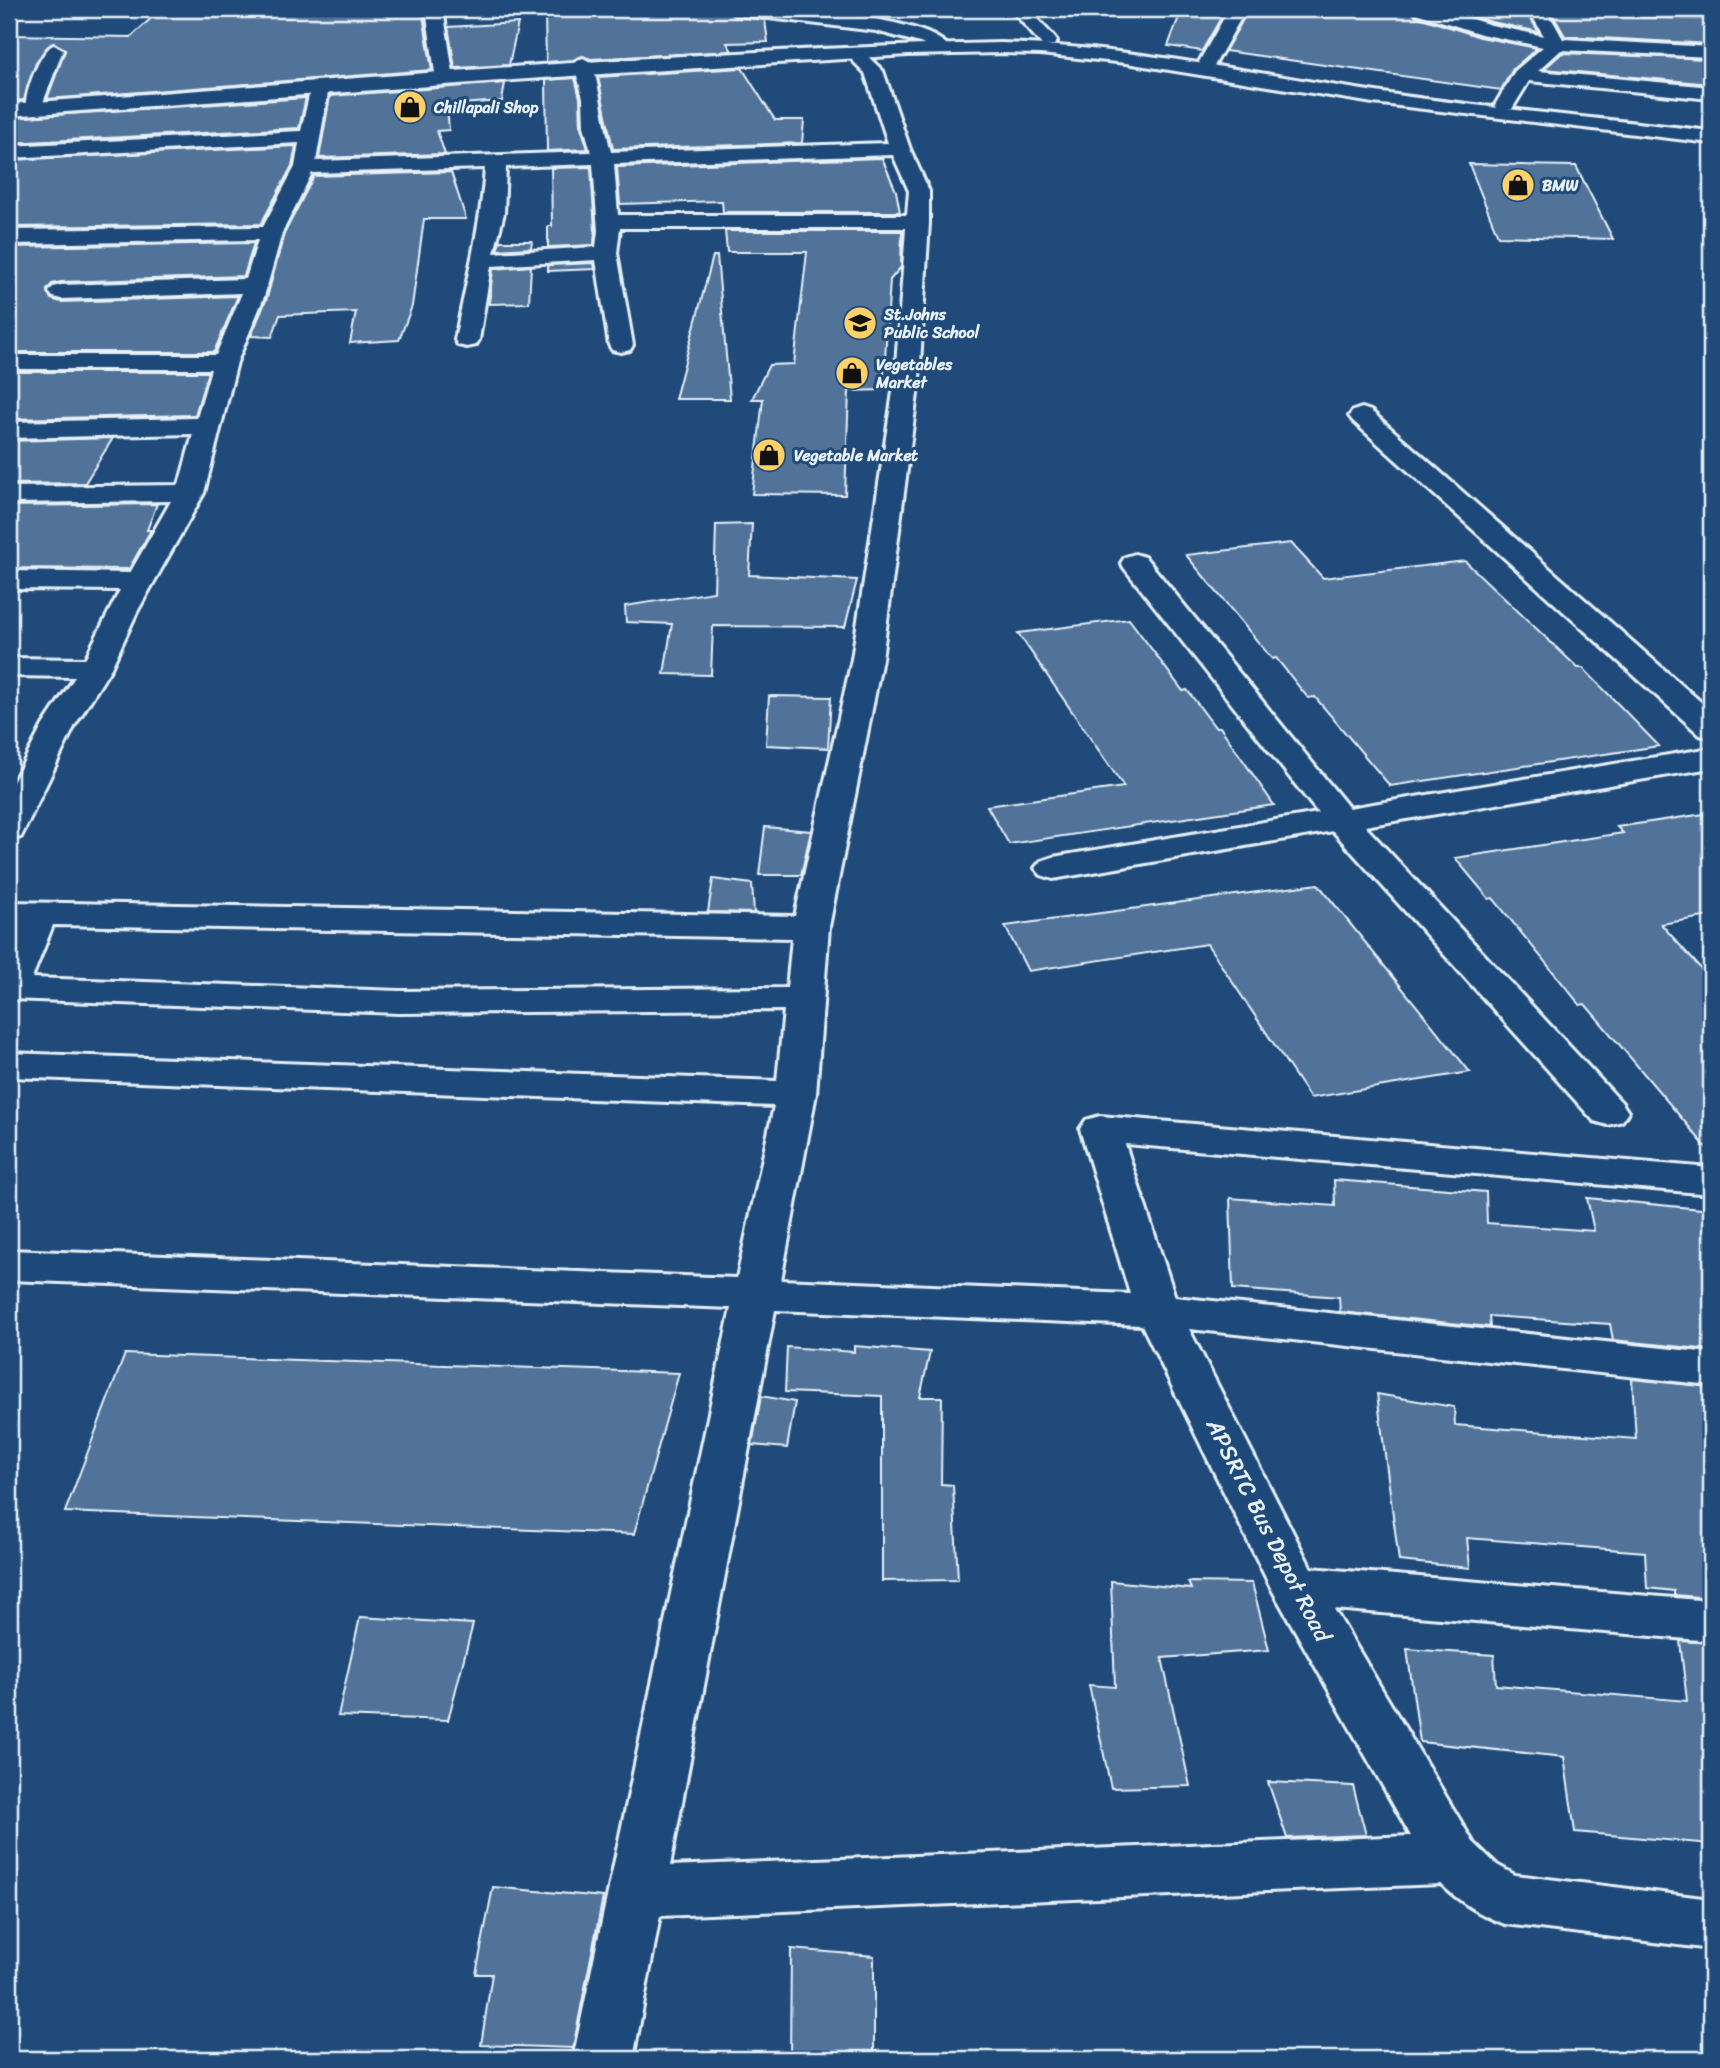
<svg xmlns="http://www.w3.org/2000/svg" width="1720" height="2068" viewBox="0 0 1720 2068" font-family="Sriracha,sans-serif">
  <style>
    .building { fill: #517399; stroke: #e8f1f8; stroke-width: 2 }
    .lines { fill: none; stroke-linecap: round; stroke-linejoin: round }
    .minor-casing { stroke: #e8f1f8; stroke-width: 6 }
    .major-casing { stroke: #e8f1f8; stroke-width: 6 }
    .minor { fill: #1f4a7a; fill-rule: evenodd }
    .major { fill: #1f4a7a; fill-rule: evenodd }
    .labels { text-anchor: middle; stroke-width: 6; stroke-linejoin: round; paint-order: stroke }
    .far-poi-label { font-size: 16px; font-weight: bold; fill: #e8f1f8; stroke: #1f4a7a; text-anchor: start }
    .near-street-label { font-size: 23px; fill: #e8f1f8; stroke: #1f4a7a }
  </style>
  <rect width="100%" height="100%" fill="#1f4a7a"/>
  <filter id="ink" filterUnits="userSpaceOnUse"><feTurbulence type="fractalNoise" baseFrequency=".0143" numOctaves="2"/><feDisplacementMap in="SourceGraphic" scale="14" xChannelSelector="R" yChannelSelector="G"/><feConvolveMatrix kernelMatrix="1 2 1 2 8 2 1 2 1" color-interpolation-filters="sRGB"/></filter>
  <g filter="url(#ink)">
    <!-- building -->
    <g class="building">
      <polygon points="161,9 422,9 432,70 47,99 65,51 53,43 36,63 24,100 9,101 9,35 131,37"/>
      <polygon points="624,9 724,9 735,17 765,20 768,42 727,43 732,51 591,59 582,56 573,60 546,62 545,15 623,12"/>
      <polygon points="1182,9 1226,9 1202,51 1168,46"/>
      <polygon points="1249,9 1327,9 1326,17 1410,9 1415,16 1480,37 1537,48 1513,69 1501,90 1225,51"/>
      <polygon points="1447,9 1519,9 1532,21 1539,32 1492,22"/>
      <polygon points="1542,9 1612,9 1620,17 1711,19 1711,44 1565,36 1554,17"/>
      <polygon points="518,23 509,65 455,68 448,27"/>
      <polygon points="1562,53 1711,59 1711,84 1544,69"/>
      <polygon points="742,68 775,120 804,120 802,143 613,149 598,77"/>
      <polygon points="575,78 580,98 581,127 588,149 547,151 546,80"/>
      <polygon points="505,83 502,101 447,105 449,130 437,131 445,154 319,158 330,96"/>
      <polygon points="306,98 299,128 9,143 9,118"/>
      <polygon points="296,146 292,166 261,224 9,227 9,160"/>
      <polygon points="882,158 896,191 900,212 723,212 722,201 620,204 617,167"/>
      <polygon points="1469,164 1576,166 1613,239 1498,236"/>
      <polygon points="591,167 595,231 594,245 548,247 548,226 552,226 551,168"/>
      <polygon points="451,172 466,219 424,219 412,306 399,340 350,343 356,312 280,315 272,337 251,336 267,298 284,234 314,176"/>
      <polygon points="725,231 902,231 901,267 890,280 883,390 849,391 845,495 752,494 763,399 752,399 769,365 794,364 807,252 727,252"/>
      <polygon points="500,241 532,241 531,248 497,250"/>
      <polygon points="254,243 244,276 61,282 52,284 47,290 51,299 61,302 238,296 214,352 9,352 9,247"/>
      <polygon points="713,256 717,256 730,399 675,399"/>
      <polygon points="594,263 595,269 548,271 548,265"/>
      <polygon points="531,266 529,303 489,304 493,269"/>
      <polygon points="9,372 208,372 195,415 9,419"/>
      <polygon points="113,438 85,483 9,484 9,441"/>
      <polygon points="157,504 147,530 151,530 129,569 9,568 9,506"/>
      <polygon points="752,524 749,575 857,580 845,627 713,626 711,675 664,674 672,624 626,622 625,606 714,592 716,525"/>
      <polygon points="1291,543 1323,578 1465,561 1578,668 1583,668 1659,746 1390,786 1315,697 1308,698 1276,658 1272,659 1186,555"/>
      <polygon points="1129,619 1183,691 1187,690 1215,727 1220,727 1274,805 1009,844 987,806 1124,787 1018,633"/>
      <polygon points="769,696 831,697 828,748 766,745"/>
      <polygon points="1711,813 1711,916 1661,924 1711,980 1711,1153 1585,1004 1580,1005 1493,898 1489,899 1455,858 1623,833 1617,827"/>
      <polygon points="765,827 811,831 801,875 759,875"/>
      <polygon points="713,879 752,884 754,913 708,912"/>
      <polygon points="1318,884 1470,1072 1310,1098 1207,944 1028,971 1005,926"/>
      <polygon points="1334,1180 1486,1192 1487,1223 1594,1231 1587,1198 1711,1210 1711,1350 1613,1340 1610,1324 1489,1316 1490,1327 1340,1312 1339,1297 1233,1289 1230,1198 1335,1206"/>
      <polygon points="854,1346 930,1352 920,1397 942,1397 941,1484 953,1485 958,1580 882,1581 882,1396 785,1392 787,1347 854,1352"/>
      <polygon points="125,1354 679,1373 634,1534 65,1512"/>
      <polygon points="1632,1379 1711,1387 1711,1598 1674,1595 1674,1591 1647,1588 1645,1552 1467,1538 1470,1568 1399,1561 1377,1394 1454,1407 1455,1425 1636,1439"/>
      <polygon points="761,1396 795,1402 787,1448 752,1445"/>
      <polygon points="1111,1581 1191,1589 1188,1582 1252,1583 1269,1650 1162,1658 1190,1786 1111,1788 1089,1685 1115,1687"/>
      <polygon points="360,1617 473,1624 448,1720 338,1716"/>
      <polygon points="1680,1641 1711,1643 1711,1844 1575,1832 1564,1757 1420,1742 1407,1649 1494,1655 1496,1685 1687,1701"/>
      <polygon points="1268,1782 1353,1786 1366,1835 1287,1838"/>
      <polygon points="493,1887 603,1897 573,2048 481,2045 492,1974 476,1974"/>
      <polygon points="791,1949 874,1956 874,2059 790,2059"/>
    </g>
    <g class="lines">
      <defs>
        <g id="minor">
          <polygon points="426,9 443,9 453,73 451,77 444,79 435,73"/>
          <path d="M726,9C770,7 923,13 950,48L941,53L920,43L876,31L735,14Z"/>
          <polygon points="1011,9 1028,9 1054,37 1057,41 1054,45 1042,45"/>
          <polygon points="1229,9 1246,9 1214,66 1202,66 1199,62"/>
          <path d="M1413,9H1439L1491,25L1544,36L1534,19L1521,9C1550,8 1550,16 1563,39L1711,47V57L1561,50L1538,71L1711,87V99L1529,81L1512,109H1498L1495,105L1515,71L1543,47L1481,34L1416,13Z"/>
          <path d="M54,45L63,50L44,100L41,112H27C21,100 41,48 54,45Z"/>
          <path d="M854,48L860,49L883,71L910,149L929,191V223L919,379L882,659L829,927L816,1094L781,1280L1130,1294L1080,1129L1086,1120L1100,1116L1711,1168V1194L1125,1144L1175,1297L1711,1353V1385L1189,1329L1311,1568L1711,1601V1641L1334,1609L1473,1842L1497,1865L1515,1875L1711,1899V1949L1505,1924C1480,1915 1460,1902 1441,1884L660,1916L633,2059H573L731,1308L9,1280V1250L737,1278L774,1106L9,1077V1053L777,1081L784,1010L399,1013L9,999V944L17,924H9V902L795,916L852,659L895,379L906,228H620L617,253L633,345L630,350L621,352L612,350L609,345L596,260L491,266L479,340L476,345L467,347L458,345L455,340C466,282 481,226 485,168L312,173L282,233L264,297L237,362L204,493L137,612L111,668L75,725L21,837L9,840V790L43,725L75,677L9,676V658L85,659L120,590L9,589V571L130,573L171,501L9,503V487L179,485L193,434L9,438V422L197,418L211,369H9V355H216L242,293L61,299L53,297L49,292L53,287L61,285L246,279L258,240L9,244V230L263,227L295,167L299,143L9,158V146L301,131L311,87L320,81L329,87L316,161L591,152L584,126L583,98L574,63L583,58L592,63C601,94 603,121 611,152L888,143L865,73L845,53ZM893,155L909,191L907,215H618L614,164ZM593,164L598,231L596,247L494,253L504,213L506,167ZM53,925L792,938L787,988L399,991L32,978ZM775,1310L1142,1325L1270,1586L1411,1836L670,1866Z"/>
          <polygon points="1362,408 1371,411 1711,711 1711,738 1700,735 1353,421 1349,416 1353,411"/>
          <polygon points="1135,554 1145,557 1349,808 1711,748 1711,768 1365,826 1622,1103 1628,1112 1622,1121 1608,1125 1594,1121 1333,831 1053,879 1041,875 1035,868 1041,861 1053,857 1318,813 1125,569 1121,563 1125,557"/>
        </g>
        <path id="major" d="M1001,43C1124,46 1247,72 1369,91C1482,108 1597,118 1711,131V143L1373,103L1126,63L1040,54L1001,53L908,55L586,75L9,116V104C339,81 670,50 1001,43Z"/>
      </defs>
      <!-- minor casing -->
      <use href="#minor" class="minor-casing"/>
      <!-- major casing -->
      <use href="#major" class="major-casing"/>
      <!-- minor -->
      <use href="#minor" class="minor"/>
      <!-- major -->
      <use href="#major" class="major"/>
    </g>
  </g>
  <!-- icons -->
  <defs>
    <symbol id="shop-disc" viewBox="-11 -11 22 22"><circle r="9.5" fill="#ffd166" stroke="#1f4a7a"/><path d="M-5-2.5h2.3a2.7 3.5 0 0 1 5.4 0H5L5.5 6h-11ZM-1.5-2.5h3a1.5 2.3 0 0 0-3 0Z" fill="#111"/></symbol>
    <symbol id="school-disc" viewBox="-11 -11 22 22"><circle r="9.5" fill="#ffd166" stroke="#1f4a7a"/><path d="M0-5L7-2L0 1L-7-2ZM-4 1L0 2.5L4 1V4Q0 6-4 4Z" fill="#111"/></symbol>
  </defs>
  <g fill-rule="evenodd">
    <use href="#shop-disc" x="391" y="88" width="38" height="38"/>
    <use href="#shop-disc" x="1499" y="166" width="38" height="38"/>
    <use href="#school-disc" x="841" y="304" width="38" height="38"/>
    <use href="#shop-disc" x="833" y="354" width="38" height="38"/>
    <use href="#shop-disc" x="750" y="436" width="38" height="38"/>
  </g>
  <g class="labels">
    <!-- far-poi labels -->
    <g class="far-poi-label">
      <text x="434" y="113">Chillapali Shop</text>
      <text x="1542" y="191">BMW</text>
      <text x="884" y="320">St.Johns<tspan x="884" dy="18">Public School</tspan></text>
      <text x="876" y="370">Vegetables<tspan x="876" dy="18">Market</tspan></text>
      <text x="794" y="461">Vegetable Market</text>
    </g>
    <!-- near-street labels -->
    <g class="near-street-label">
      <text transform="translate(1269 1530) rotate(63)" y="8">APSRTC Bus Depot Road</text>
    </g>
  </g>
  <!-- margin -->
  <rect width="1720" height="2068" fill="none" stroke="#1f4a7a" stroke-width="35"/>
  <rect x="18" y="18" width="1685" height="2033" fill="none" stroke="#e8f1f8" stroke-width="2.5" filter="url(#ink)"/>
</svg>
